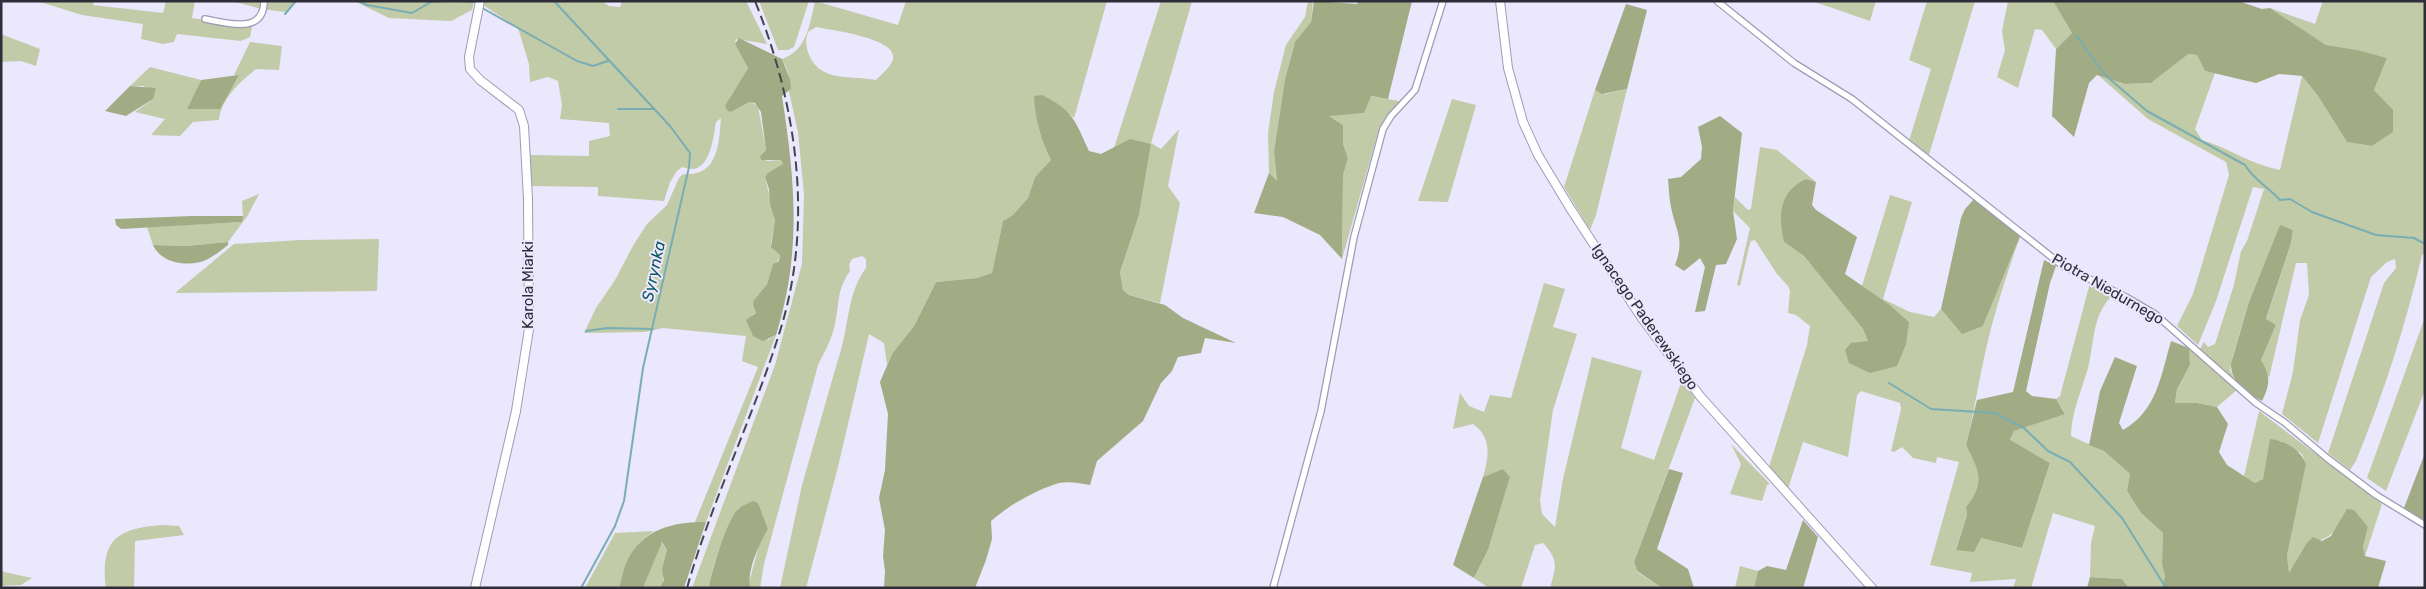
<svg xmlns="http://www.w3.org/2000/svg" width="2426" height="589" viewBox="0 0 2426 589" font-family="Rubik,sans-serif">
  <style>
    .green { fill: #c2cba7; fill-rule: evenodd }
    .forest { fill: #a1ab84 }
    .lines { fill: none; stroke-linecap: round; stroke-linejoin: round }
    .stream { stroke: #79adb4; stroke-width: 2 }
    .street-casing { stroke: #a09bb5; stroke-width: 8 }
    .secondary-casing { stroke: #a09bb5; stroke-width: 10 }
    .street { stroke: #fff; stroke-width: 5.5 }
    .secondary { stroke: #fff; stroke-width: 8 }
    .rail { stroke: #464450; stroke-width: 2; stroke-dasharray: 10 5; stroke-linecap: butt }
    .labels { text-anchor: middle; stroke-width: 4; stroke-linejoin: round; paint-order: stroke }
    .street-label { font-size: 15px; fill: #2f2d38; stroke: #ebe7fd }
    .water-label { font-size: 16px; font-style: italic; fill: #09575f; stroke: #ebe7fd }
  </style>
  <rect width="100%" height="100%" fill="#ebe7fd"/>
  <!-- green -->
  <g class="green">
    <polygon points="37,1 94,1 93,5 163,13 166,1 195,1 192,18 252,27 250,37 241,41 177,34 174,42 163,44 141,39 143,24 82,15"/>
    <polygon points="232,1 295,1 286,12 261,9"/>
    <polygon points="354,1 474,1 472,10 451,21 389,18"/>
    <path d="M484,1H602L609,6L620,7L622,1H746L767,44L736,39L735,44L748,68L731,96V112L749,101L758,106L766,150L760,156L767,161L781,160L783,164L765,177L775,220L771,243L780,255L778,261L773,264L767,284L754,300L756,313L752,315L768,340L776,335L706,522H695L758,367L742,361L746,336L663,328L645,332L584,333L596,308L615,280L634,244L647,224L667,205L679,178L683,174C718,177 719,144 721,118L716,122C714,134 711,166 694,169C691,169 685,168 682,167L677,171L670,182L664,201L598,196V187L531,186L530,155L589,156V141L610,136L609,123L560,119L562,105L558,81L548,77L530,82L529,64L518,28L483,5Z"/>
    <polygon points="759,1 809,1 794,47 788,50 778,50"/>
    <path d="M815,1L898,25L906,1H1107L1074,118L1063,109L1045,147L1051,160L1035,177L1028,198L1013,215L1003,221L992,273L977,278L936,282L914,326L892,354L887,365L884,343L869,334L838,467L806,588H780L802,485L837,363C849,332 846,294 866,268V259L862,256L852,259L849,265L850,271C836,292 840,301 835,324C832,339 825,351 818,365L764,564L760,588H750L749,583L759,545L768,529L758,504L738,508C725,533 713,560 709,588H692L775,365L802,264L804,194L798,132L789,92C793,82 787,68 782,59C807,51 810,23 815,1ZM816,27C830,30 898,38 893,59C891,67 882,74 876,80C852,75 821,83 809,55C806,46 805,41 808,32Z"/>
    <polygon points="1161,1 1192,1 1151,143 1161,149 1179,129 1168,186 1180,203 1160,303 1129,295 1123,290 1120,272 1139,215 1151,144 1114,148"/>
    <polygon points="1308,1 1313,1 1311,22 1294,45 1285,79 1274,151 1277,182 1269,173 1268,133 1274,92 1286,45 1305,17"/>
    <polygon points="1812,1 1876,1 1870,21"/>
    <polygon points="1927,1 1975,1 1929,155 1909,141 1931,69 1909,60"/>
    <polygon points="2008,1 2053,1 2072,33 2056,49 2042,30 2035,29 2018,88 1997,77 2005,50 2002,31"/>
    <path d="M2323,1H2425V252L2422,255C2405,328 2384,392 2356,461L2350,470L2328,453L2384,283L2396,268L2395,259L2387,262L2371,277L2318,443L2282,414L2293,372L2300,320L2309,295L2307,263H2296L2269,378L2261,360L2276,325L2266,320L2291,243L2293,230L2280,226L2249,302L2232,358L2230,370L2236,382L2200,349L2204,342L2208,347L2215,344L2234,285L2241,251L2247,241L2264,189L2253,187L2216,301L2198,345L2177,326L2193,294L2229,175L2226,162L2148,119L2098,75L2125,84L2151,83L2187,54L2197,55L2205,71L2215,73L2195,129L2202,140C2229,148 2252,165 2280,170L2302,76L2318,96L2347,142L2372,146L2393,132V111L2374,90L2387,58L2358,50L2326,45L2270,8L2315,24Z"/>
    <polygon points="1,34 40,49 36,66 21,61 1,62"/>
    <path d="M250,42L282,46L279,70L256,69C240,82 221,99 219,120L193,122L180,136L151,135L165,119L135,112L153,99L144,86H130L150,67L201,80L187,109L238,75H234Z"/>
    <polygon points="1627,89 1596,215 1590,230 1564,187 1595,90 1605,94"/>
    <polygon points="1370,96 1399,101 1379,129 1342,259 1343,175 1348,158 1343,144 1343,125 1328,115 1364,113"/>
    <polygon points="1452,99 1476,105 1448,202 1418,201"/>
    <path d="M1760,147L1777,150L1816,182L1806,179L1784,242L1804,256L1863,329L1868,341L1849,363L1909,322L1890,305L1862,286L1890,195L1912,202L1883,299L1910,312L1934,317L1941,309L1953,323L1983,326L2021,234C2006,276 1992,319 1983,363C1977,390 1973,417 1966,445C1979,471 1987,481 1966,507L1967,515L1956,549L1981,538L2022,548L2050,463L2010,441L2014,431L2065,413L2056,399L2060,396L2090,283L2139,307L2156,320H2151L2110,298C2092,317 2094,345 2088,368C2082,389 2071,413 2071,436L2104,451L2130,474L2127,491L2141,513L2163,533L2162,564L2165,576L2162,588H2129L2122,579L2090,577L2091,543L2095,526L2053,513L2031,588H2013L2016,579L1970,582L1972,573L1930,565L1959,462L1937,457L1936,463L1913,458L1902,447L1894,452L1891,451L1901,409L1900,403L1861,391L1857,395L1848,457L1803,442L1788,489L1769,467L1807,345L1810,326L1796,315L1788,313L1790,291L1788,286L1777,274L1755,240L1751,241L1749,247L1740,286L1737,285L1750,228L1733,211L1735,197L1748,210L1751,209Z"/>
    <polygon points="259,194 248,215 228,242 186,246 153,245 147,227 241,222 243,216 242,201"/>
    <polygon points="379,239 377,291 175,293 234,244 301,240"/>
    <path d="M1544,283L1565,289L1553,327L1577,334L1553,410L1540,500L1542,514L1555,527L1563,479L1592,357L1642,371L1621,448L1654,460L1682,380L1695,398L1634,562L1637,572L1662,588H1550C1556,567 1559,560 1543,543L1535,545L1521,588H1489L1474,578L1488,550L1510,477L1503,469L1483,477C1489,457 1492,437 1473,424L1453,429L1460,393L1469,406L1484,412L1490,395L1511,398Z"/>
    <polygon points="2425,317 2425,390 2386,491 2367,478"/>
    <polygon points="2189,348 2237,390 2217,407 2197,403 2175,403 2177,391 2190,365"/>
    <path d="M2259,411L2382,504L2365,556L2363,547L2368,527L2361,520L2343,516C2335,535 2326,540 2306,544L2289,574L2287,556L2306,464L2302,454L2281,441L2270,446L2263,479L2255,483L2244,476Z"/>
    <polygon points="1731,444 1770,484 1767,485 1762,501 1730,494 1741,464"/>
    <path d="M163,525L179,526L184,535L135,541L134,588H106C100,539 118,528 163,525Z"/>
    <path d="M654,531C630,547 628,563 619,588H585L615,533Z"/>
    <polygon points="661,542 667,550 663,583 660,588 643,588"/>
    <polygon points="1740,566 1758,571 1754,588 1735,588"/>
    <polygon points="1,570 4,572 32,578 21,585 1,586"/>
  </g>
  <!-- forest -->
  <g class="forest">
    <polygon points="1314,1 1357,4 1358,1 1412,1 1388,99 1371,96 1364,113 1329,116 1343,125 1343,144 1348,158 1343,175 1342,259 1320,235 1283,217 1254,213 1269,173 1277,181 1274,151 1285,79 1295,42 1311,22"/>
    <polygon points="2053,1 2238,1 2262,9 2270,8 2326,45 2358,50 2387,58 2374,90 2393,110 2393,132 2372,146 2347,142 2318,96 2302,76 2279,74 2256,83 2205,71 2197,55 2188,54 2151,83 2125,84 2097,75 2089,83 2074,137 2052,116 2056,49 2072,33"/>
    <polygon points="1626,4 1647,10 1627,89 1602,94 1595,90"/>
    <path d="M739,38L782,59L790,79L791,89L782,96C795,181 802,251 776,335L763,341L753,336L746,320L756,313L753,304L754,300L767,284L773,264L779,261L780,255L771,247L775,220L770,204L769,189L765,177L768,173L783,164L781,160H761L760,156L766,150L761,112L755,103L749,102L731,112L728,111L725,106L748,68L735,44Z"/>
    <polygon points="239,75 220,109 187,109 201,80"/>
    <polygon points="130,86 156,88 153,99 126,116 105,111"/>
    <path d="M1042,95C1074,111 1075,121 1089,151L1101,154L1130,139L1151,144L1139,215L1120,272L1123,290L1129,295L1165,305L1183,318L1236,343L1205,338L1201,353L1178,357L1172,371L1161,383L1143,421L1097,461L1090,485C1080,483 1069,481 1059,483C1036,490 1009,505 991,521L992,539L986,560L975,588H884L885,571L883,556L885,530L879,498L885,470L888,414L880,382L892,354L914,326L936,282L977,278L992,273L1003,221L1013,215L1028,198L1035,177L1051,160C1041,140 1035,118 1034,96Z"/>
    <path d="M1720,116L1742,133L1733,211L1737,239L1726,264L1716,265L1705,311L1695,312L1705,267L1700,258L1684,271L1675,265C1685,239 1676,232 1671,207C1669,198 1669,189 1668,179L1681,177L1701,159L1702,147L1698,127Z"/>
    <path d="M1806,179L1816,182L1812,205L1816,210L1857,237L1845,274L1890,305L1909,322L1906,344L1897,366L1870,373L1849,363L1845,350L1851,343L1868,341L1863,329L1804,256L1784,242C1778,215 1779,192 1806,179Z"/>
    <polygon points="1975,198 2021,234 1983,326 1962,334 1941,309 1961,218 1965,209"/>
    <polygon points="192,216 243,216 242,222 121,229 116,225 115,219"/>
    <path d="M2280,225L2293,230L2291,243L2266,319L2276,325L2261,360C2271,376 2270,385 2262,401C2246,394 2230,381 2231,363L2249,302Z"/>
    <path d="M228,242V245C222,250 215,255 208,259C191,268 161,264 153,245L186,246Z"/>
    <path d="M2044,260L2056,266L2050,283L2026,391L2032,396L2056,399L2065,414L2014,431L2010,440L2050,463L2022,548L1981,538L1974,552L1956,550L1967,515L1966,507C1986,482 1979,471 1966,445L1977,400L2013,392Z"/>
    <path d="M2171,341L2189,348L2190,365L2177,390L2175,403H2197L2217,407L2228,424L2219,452L2227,465L2255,483L2263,479L2270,439C2286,441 2300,449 2306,464L2287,556L2289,573L2306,544L2313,537L2322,541L2331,536L2347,509L2354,510L2368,527L2363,547L2365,556L2386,561L2378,588H2162L2165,576L2162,564L2163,533L2141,513L2127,491L2130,474L2104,451L2089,445L2100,391L2115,357L2137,366L2119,423L2123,430C2157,411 2161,375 2171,341Z"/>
    <polygon points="2425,453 2425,521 2404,508"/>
    <polygon points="1503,469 1510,477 1488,550 1474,578 1453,565 1483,477"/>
    <polygon points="1669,469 1683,473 1657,549 1688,569 1694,588 1662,588 1637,571 1634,562"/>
    <path d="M753,501L758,503L768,529C759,545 747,569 750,588H709C711,572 728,517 739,508C743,505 749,503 753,501Z"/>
    <polygon points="1803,520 1818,537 1803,588 1754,588 1758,571 1767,566 1786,570"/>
    <path d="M706,522L684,588H660L664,580L662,570L667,550L662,542L643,588H619C622,579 623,570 627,561C643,529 672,522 706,522Z"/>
    <polygon points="2090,577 2122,579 2129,588 2087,588"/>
  </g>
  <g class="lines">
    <!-- stream -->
    <g class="stream">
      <polyline points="359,1 367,5 412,13 431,2 444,1"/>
      <polyline points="463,1 473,2"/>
      <polyline points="554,1 670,126 690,153 689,167 643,368 624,501 615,526 581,588"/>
      <polyline points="484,9 577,61 593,66 608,61"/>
      <polyline points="285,14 296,1"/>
      <path d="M2076,35L2105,75L2147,111L2245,165C2254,180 2268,187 2280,200L2290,199L2312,212L2376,235L2414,238L2425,244"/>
      <polyline points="618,109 653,109"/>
      <polyline points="586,331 608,328 653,329"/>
      <polyline points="1889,383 1931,409 1995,413 2024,428 2048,451 2070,462 2122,518 2166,588"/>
    </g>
    <defs>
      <g id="street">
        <polyline points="1717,1 1794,63 1852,99 2063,266 2126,297 2155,314 2256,403 2284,422 2327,458 2376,495 2425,525"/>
        <path d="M205,19C227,23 264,35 264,1"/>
        <polyline points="1273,588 1321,411 1354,237 1383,129 1391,116 1415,90 1443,1"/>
      </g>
      <g id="secondary">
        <polyline points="1500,1 1508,68 1523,122 1538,155 1570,208 1641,317 1700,396 1872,588"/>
        <polyline points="475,588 516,411 529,329 528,199 524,126 519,110 480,80 470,69 469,57 480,1"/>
      </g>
    </defs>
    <!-- street casing -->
    <use href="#street" class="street-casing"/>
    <!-- secondary casing -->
    <use href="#secondary" class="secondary-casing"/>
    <!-- street -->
    <use href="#street" class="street"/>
    <!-- secondary -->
    <use href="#secondary" class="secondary"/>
    <!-- rail -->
    <path class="rail" d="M687,588C712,500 753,418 780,331C814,223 797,105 755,1"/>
  </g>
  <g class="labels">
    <!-- street labels -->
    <g class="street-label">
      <text transform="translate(528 285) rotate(-90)" y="5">Karola Miarki</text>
      <text transform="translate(2108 289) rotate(30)" y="5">Piotra Niedurnego</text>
      <text transform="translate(1645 317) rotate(55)" y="5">Ignacego Paderewskiego</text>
    </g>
    <!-- water labels -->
    <g class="water-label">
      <text transform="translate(653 271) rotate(-78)" y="6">Syrynka</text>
    </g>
  </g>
  <!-- border -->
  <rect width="2426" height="589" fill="none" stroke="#2f2d38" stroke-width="5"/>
</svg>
